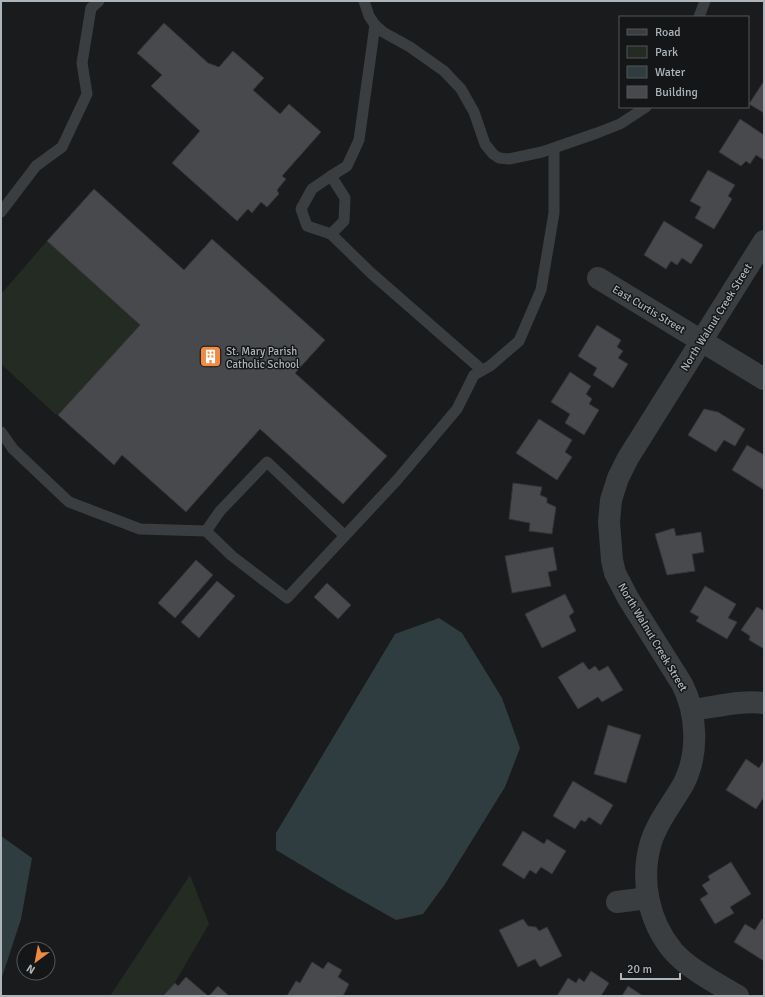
<svg xmlns="http://www.w3.org/2000/svg" width="765" height="997" viewBox="0 0 765 997" font-family="Signika,sans-serif">
  <style>
    .green { fill: #232b22 }
    .water { fill: #303d40 }
    .building { fill: #47494c; stroke: #343538 }
    .lines { fill: none; stroke-linecap: round; stroke-linejoin: round }
    .lane { stroke: #3b3e41; stroke-width: 11 }
    .street { stroke: #3b3e41; stroke-width: 22 }
    .labels { text-anchor: middle; stroke-width: 3; stroke-linejoin: round; paint-order: stroke }
    .street-label { font-size: 11px; fill: #adb5bb; stroke: #151617 }
    .poi-label { font-size: 11px; fill: #adb5bb; stroke: #151617; text-anchor: start }
  </style>
  <rect width="100%" height="100%" fill="#1a1b1c"/>
  <!-- green -->
  <g class="green">
    <polygon points="47,241 140,325 58,415 55,414 1,364 1,294"/>
    <polygon points="190,875 209,924 167,996 110,996"/>
  </g>
  <!-- water -->
  <g class="water">
    <polygon points="439,618 462,633 502,698 520,748 505,787 445,884 423,914 396,920 341,889 276,850 276,833 395,634"/>
    <polygon points="1,836 32,858 21,919 1,980"/>
  </g>
  <!-- building -->
  <g class="building">
    <polygon points="164,23 208,63 219,67 233,51 264,78 253,90 280,114 289,104 321,132 282,176 286,179 277,190 279,194 267,207 261,202 252,213 248,209 237,221 172,163 200,131 151,86 162,75 137,53"/>
    <polygon points="764,81 764,113 749,104"/>
    <polygon points="740,119 764,135 764,160 756,155 750,164 746,161 741,166 719,152"/>
    <polygon points="708,170 735,185 728,196 732,199 714,229 695,218 701,207 690,201"/>
    <polygon points="94,189 184,270 212,239 325,340 295,373 387,456 343,504 260,429 186,512 122,455 114,465 58,415 140,325 47,241"/>
    <polygon points="664,221 703,245 691,264 682,258 677,265 671,261 666,269 644,255"/>
    <polygon points="597,325 621,340 617,347 623,351 618,358 628,364 613,388 593,375 597,368 578,356"/>
    <polygon points="570,372 591,386 586,394 592,399 589,404 599,410 584,435 565,423 570,414 551,402"/>
    <polygon points="704,409 718,412 745,429 735,446 724,440 716,452 688,435"/>
    <polygon points="539,419 572,440 565,452 572,457 557,480 516,453"/>
    <polygon points="747,445 764,455 764,490 732,470"/>
    <polygon points="513,483 542,487 540,495 547,498 547,503 556,507 552,534 529,531 530,523 509,519"/>
    <polygon points="674,528 676,536 701,532 704,552 692,554 695,571 667,575 655,534"/>
    <polygon points="553,547 557,570 548,572 551,586 512,593 505,556"/>
    <polygon points="196,560 213,575 175,618 158,603"/>
    <polygon points="217,581 235,596 199,638 181,622"/>
    <polygon points="327,583 351,605 338,619 314,597"/>
    <polygon points="705,586 736,604 728,618 737,622 727,639 696,621 699,617 690,612"/>
    <polygon points="565,594 574,612 569,616 576,631 542,648 525,614"/>
    <polygon points="757,607 764,611 764,649 749,640 750,636 741,630"/>
    <polygon points="583,662 589,670 595,666 599,671 608,666 623,690 602,702 598,697 578,709 558,677"/>
    <polygon points="608,725 641,735 626,783 594,774"/>
    <polygon points="746,759 759,768 764,760 764,797 756,809 726,790"/>
    <polygon points="573,781 613,805 601,825 589,817 585,822 581,820 575,829 553,816"/>
    <polygon points="523,831 544,844 547,839 566,851 552,874 541,867 536,874 530,870 524,879 502,865"/>
    <polygon points="731,862 751,894 730,907 734,913 715,924 700,899 708,894 702,885 710,880 708,876"/>
    <polygon points="523,919 528,926 536,927 539,931 547,927 562,956 540,967 535,959 518,967 499,930"/>
    <polygon points="762,919 764,921 764,961 734,942 745,924 755,930"/>
    <polygon points="312,962 323,969 328,962 342,970 338,977 349,984 343,996 287,996 296,981 300,983"/>
    <polygon points="591,971 609,983 601,996 557,996 568,978 576,983 579,978 584,982"/>
    <polygon points="186,977 208,996 163,996 175,983 178,986"/>
    <polygon points="218,986 229,996 209,996"/>
    <polygon points="628,986 643,996 622,996"/>
  </g>
  <g class="lines">
    <!-- lane -->
    <g class="lane">
      <polyline points="364,1 369,16 375,25 383,32 410,47 444,71 461,89 474,112 485,144 493,154 499,158 509,159 542,152 597,133 620,124 646,107"/>
      <polyline points="699,17 705,1"/>
      <polyline points="375,25 359,140 347,166 331,176 345,198 344,221 331,234 371,273 482,370"/>
      <polyline points="1,212 36,166 62,147 87,94 82,63 91,8 99,1"/>
      <polyline points="331,234 307,226 301,209 312,189 331,176"/>
      <polyline points="1,432 13,449 69,502 140,529 206,531"/>
      <polyline points="345,536 267,462 220,511 206,531 232,556 287,598 397,480 457,409 474,375 490,366 519,341 541,290 554,213 554,148"/>
    </g>
    <!-- street -->
    <g class="street">
      <polyline points="598,278 764,379"/>
      <path d="M692,710C716,707 740,700 764,703"/>
      <polyline points="617,902 648,898"/>
      <path d="M738,996C716,983 690,970 673,951C648,921 640,879 651,842C658,820 673,803 684,783C699,753 697,713 682,684L628,598L615,573L612,560L609,522L611,500L618,478L628,458L764,241"/>
    </g>
  </g>
  <!-- icons -->
  <defs>
    <symbol id="building-square" viewBox="-11 -11 22 22"><rect x="-9" y="-9" width="18" height="18" rx="4" fill="#ee8b40" stroke="#151617"/><path d="M-4-6H4V6H1V3H-1V6H-4ZM-2.5-4.3h1.7v1.8h-1.7ZM.8-4.3h1.7v1.8H.8ZM-2.5-1h1.7V.8h-1.7ZM.8-1h1.7V.8H.8Z" fill="#fff"/></symbol>
  </defs>
  <g fill-rule="evenodd">
    <use href="#building-square" x="198" y="344" width="25" height="25"/>
  </g>
  <g class="labels">
    <!-- street labels -->
    <g class="street-label">
      <text transform="translate(649 309) rotate(31)" y="4">East Curtis Street</text>
      <text transform="translate(716 317) rotate(-58)" y="4">North Walnut Creek Street</text>
      <text transform="translate(653 637) rotate(59)" y="4">North Walnut Creek Street</text>
    </g>
    <!-- poi labels -->
    <g class="poi-label">
      <text x="226" y="355">St. Mary Parish<tspan x="226" dy="13">Catholic School</tspan></text>
    </g>
  </g>
  <!-- border -->
  <rect width="765" height="997" fill="none" stroke="#adb5bb" stroke-width="4"/>
  <!-- legend -->
  <rect x="619" y="16" width="130" height="92" fill="#151617" stroke="#525659"/>
  <rect x="627" y="29" width="20" height="6" fill="#3b3e41" stroke="#525659"/>
  <text x="655" y="36" font-size="12" fill="#adb5bb">Road</text>
  <rect x="627" y="46" width="20" height="12" fill="#232b22" stroke="#525659"/>
  <text x="655" y="56" font-size="12" fill="#adb5bb">Park</text>
  <rect x="627" y="66" width="20" height="12" fill="#303d40" stroke="#525659"/>
  <text x="655" y="76" font-size="12" fill="#adb5bb">Water</text>
  <rect x="627" y="86" width="20" height="12" fill="#47494c" stroke="#525659"/>
  <text x="655" y="96" font-size="12" fill="#adb5bb">Building</text>
  <!-- north arrow -->
  <g transform="translate(36 961) rotate(212)"><circle r="19" fill="#151617" stroke="#525659"/>
  <path d="M0-3L7 15L0 10L-7 15Z" fill="#ee8b40"/>
  <text y="-6" font-size="11" font-weight="bold" text-anchor="middle" fill="#adb5bb">N</text>
  </g>
  <!-- scale -->
  <path d="M621 973v6h59v-6" fill="none" stroke="#adb5bb" stroke-width="2"/>
  <text x="627" y="973" font-size="12" fill="#adb5bb" stroke="#151617" stroke-width="3" paint-order="stroke">20 m</text>
</svg>
